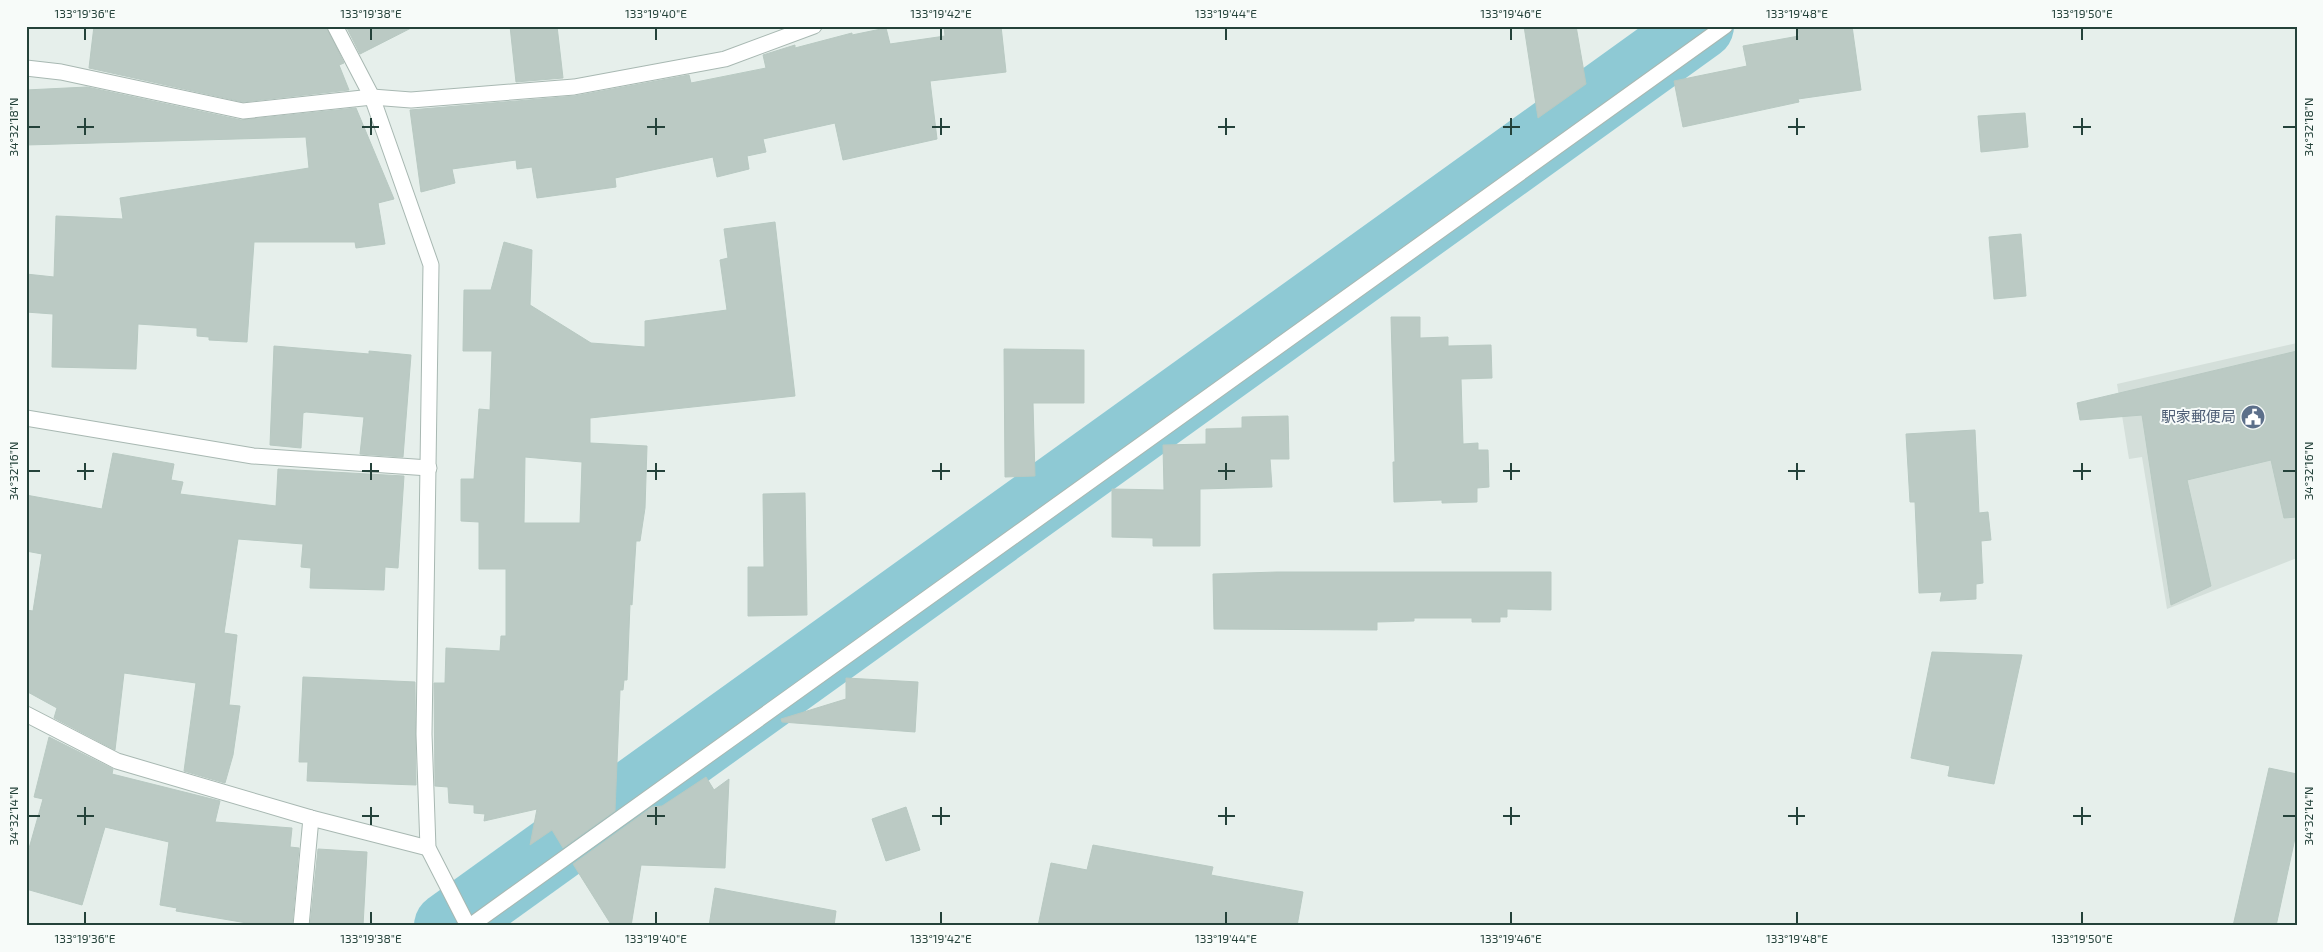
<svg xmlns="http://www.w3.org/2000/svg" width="2323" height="952" viewBox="0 0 2323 952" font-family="'Exo 2','Noto Sans JP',sans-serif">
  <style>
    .built { fill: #d4dfda }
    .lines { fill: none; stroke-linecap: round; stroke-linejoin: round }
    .river { stroke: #8ec9d4; stroke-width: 68 }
    .building { fill: #bbcac4; stroke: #b8c9c2; fill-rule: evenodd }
    .minor-casing { stroke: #a8b8b2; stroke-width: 17 }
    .minor { stroke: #fff; stroke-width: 15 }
    .ticks { fill: none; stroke: #24423a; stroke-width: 2 }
    .labels { text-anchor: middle; stroke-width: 4; stroke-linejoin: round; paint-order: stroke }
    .service-label { font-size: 15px; fill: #4e5e75; stroke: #f7fbf9; text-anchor: end }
    .neatline { fill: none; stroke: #24423a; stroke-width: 2 }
    .ticks-label { font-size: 12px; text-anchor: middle; fill: #24423a }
  </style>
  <rect width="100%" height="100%" fill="#e6efeb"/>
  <!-- built -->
  <polygon class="built" points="2297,343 2297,558 2167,609 2142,457 2129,459 2117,384"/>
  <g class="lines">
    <!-- river -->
    <polyline class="river" points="448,926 1700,26"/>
  </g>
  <!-- building -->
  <g class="building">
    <polygon points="94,26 245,26 298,29 298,26 326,26 344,63 339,65 349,90 243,102 89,68"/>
    <polygon points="346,26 415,26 360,54"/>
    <polygon points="510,26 557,26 563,78 516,82"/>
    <polygon points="944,26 1001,26 1006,72 930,81 937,139 843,160 835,123 763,139 766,152 747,156 749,169 717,177 713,157 615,178 616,187 537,198 532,167 517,169 516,160 452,169 455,183 421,192 410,110 575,96 689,75 691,83 766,68 763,55 795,45 795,48 852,33 852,35 886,28 890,44 945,36"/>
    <polygon points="1524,26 1576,26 1586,84 1538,118"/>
    <polygon points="1798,26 1852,26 1861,90 1798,99 1799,102 1683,127 1674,81 1747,66 1743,46 1799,36"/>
    <polygon points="87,87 241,120 356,108 394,199 378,203 385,244 356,248 355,242 254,242 247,342 209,340 209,337 197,336 197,328 138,324 136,369 52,367 53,314 26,312 26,274 54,277 56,216 123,219 120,198 309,168 306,137 26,145 26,90"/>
    <polygon points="2025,113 2028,147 1981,152 1978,116"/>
    <path d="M775,222L795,396L590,418V443L647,446L645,508L640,541H636L632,605L630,604L627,680H624L623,690H620L615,811L563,848L552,830L530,845L537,809L484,821L485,814L474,813V805L449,803L448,787L435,786L434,683H445L446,648L500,651L501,636H506V569H479V522L461,521V479H474L479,409L490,410L492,351H463L464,290H491L504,242L532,250L530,305L591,343L645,347V321L727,310L720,260L728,258L724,229ZM525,457L582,462L580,523H524Z"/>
    <polygon points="2021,234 2026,296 1994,299 1989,237"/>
    <polygon points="1391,317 1420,317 1420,338 1448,337 1448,346 1491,345 1492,378 1461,379 1463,444 1478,443 1478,450 1488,450 1489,487 1477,488 1477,502 1442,503 1442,500 1394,502 1393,462 1395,462"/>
    <polygon points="274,346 369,354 369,351 411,355 403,457 360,454 364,417 306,412 303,413 301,448 270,445"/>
    <polygon points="1004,349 1084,350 1084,403 1033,403 1035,476 1005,477"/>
    <polygon points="2297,351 2297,517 2284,518 2271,460 2187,480 2211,586 2171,605 2142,415 2080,420 2077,403"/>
    <polygon points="1288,416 1289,459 1270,459 1272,487 1200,489 1200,546 1153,546 1153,538 1112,537 1112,489 1164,490 1163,445 1206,444 1206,429 1242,428 1242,417"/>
    <polygon points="1975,430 1979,513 1988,512 1991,540 1981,541 1983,583 1976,584 1976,599 1940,601 1942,592 1919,593 1915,502 1910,502 1906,434"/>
    <polygon points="113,453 174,464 171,480 183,482 180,494 276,506 278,469 404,476 398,568 385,567 384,590 310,588 311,568 301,567 303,544 238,539 224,633 237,635 229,705 240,706 233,755 225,783 184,771 196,683 124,673 115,750 54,718 57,708 26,691 26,610 33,611 42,554 26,551 26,495 102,509"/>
    <polygon points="805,493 807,615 748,616 748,567 764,567 763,494"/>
    <polygon points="1277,572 1551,572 1551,610 1507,609 1507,617 1500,617 1500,622 1472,622 1472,618 1414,618 1414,621 1377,622 1377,630 1214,629 1213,574"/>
    <polygon points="1932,652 2022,655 1994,784 1948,776 1950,766 1911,758"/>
    <polygon points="303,677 415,682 416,785 307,781 308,762 299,762"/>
    <polygon points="846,678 918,682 915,732 782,722 781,719 846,699"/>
    <polygon points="49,737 113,769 112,774 220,801 215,822 292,828 290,847 299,848 292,926 246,926 247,923 176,911 177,908 160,905 169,842 105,827 82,905 26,889 26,859 43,799 34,797"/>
    <polygon points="2269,768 2297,774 2297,829 2276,926 2233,926"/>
    <polygon points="706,777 714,790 729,779 725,868 641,865 631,926 612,926 573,864 652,807 662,806"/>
    <polygon points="906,807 920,850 886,861 872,819"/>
    <polygon points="1093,845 1213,867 1211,875 1303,892 1297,926 1038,926 1051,863 1087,870"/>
    <polygon points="318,849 367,852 363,926 310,926"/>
    <polygon points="715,888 836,911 834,926 709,926"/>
  </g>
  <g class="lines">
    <defs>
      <g id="minor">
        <polyline points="335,26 372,97 431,265 424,734 428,848 468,926"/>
        <polyline points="26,68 61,72 243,111 372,97 411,100 574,87 725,59 814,26"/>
        <polyline points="26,418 253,456 429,468"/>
        <polyline points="26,714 117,761 311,818 428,848"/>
        <polyline points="301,926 311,818"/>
        <polyline points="470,926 1725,26"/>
      </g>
    </defs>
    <!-- minor casing -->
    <use href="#minor" class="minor-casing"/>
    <!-- minor -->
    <use href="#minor" class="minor"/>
  </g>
  <!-- ticks -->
  <path class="ticks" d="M85,28V40M371,28V40M656,28V40M941,28V40M1226,28V40M1511,28V40M1797,28V40M2082,28V40M85,118V135M371,118V135M656,118V135M941,118V135M1226,118V135M1511,118V135M1797,118V135M2082,118V135M28,127H40M77,127H94M362,127H379M647,127H665M932,127H950M1218,127H1235M1503,127H1520M1788,127H1805M2073,127H2091M2283,127H2296M85,463V480M371,463V480M656,463V480M941,463V480M1226,463V480M1511,463V480M1797,463V480M2082,463V480M28,471H40M77,471H94M362,471H379M647,471H665M932,471H950M1218,471H1235M1503,471H1520M1788,471H1805M2073,471H2091M2283,471H2296M85,807V825M371,807V825M656,807V825M941,807V825M1226,807V825M1511,807V825M1797,807V825M2082,807V825M28,816H40M77,816H94M362,816H379M647,816H665M932,816H950M1218,816H1235M1503,816H1520M1788,816H1805M2073,816H2091M2283,816H2296M85,912V924M371,912V924M656,912V924M941,912V924M1226,912V924M1511,912V924M1797,912V924M2082,912V924"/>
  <!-- icons -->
  <defs>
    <symbol id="civic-disc" viewBox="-11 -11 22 22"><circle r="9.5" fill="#5c6f8a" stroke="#f7fbf9"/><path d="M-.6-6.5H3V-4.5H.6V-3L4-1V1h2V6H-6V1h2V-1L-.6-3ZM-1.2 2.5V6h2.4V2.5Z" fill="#fff"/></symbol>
  </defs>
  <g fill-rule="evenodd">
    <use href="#civic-disc" x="2239" y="403" width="28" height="28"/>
  </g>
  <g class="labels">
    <!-- service labels -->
    <g class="service-label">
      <text x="2236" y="422">駅家郵便局</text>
    </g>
  </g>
  <!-- border -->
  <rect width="2323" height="952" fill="none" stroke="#f7fbf9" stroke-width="55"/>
  <rect x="28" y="28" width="2268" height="896" class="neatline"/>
  <g class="ticks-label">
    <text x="85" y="18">133°19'36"E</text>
    <text x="371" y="18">133°19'38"E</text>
    <text x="656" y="18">133°19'40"E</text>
    <text x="941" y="18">133°19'42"E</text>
    <text x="1226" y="18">133°19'44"E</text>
    <text x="1511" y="18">133°19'46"E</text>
    <text x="1797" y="18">133°19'48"E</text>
    <text x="2082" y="18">133°19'50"E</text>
    <text transform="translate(14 127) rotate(-90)" y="4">34°32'18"N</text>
    <text transform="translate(2309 127) rotate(-90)" y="4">34°32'18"N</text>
    <text transform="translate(14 471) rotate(-90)" y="4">34°32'16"N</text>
    <text transform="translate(2309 471) rotate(-90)" y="4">34°32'16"N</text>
    <text transform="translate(14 816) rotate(-90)" y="4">34°32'14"N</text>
    <text transform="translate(2309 816) rotate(-90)" y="4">34°32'14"N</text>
    <text x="85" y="943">133°19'36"E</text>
    <text x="371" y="943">133°19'38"E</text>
    <text x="656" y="943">133°19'40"E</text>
    <text x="941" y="943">133°19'42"E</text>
    <text x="1226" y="943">133°19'44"E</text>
    <text x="1511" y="943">133°19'46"E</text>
    <text x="1797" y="943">133°19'48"E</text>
    <text x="2082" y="943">133°19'50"E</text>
  </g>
</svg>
